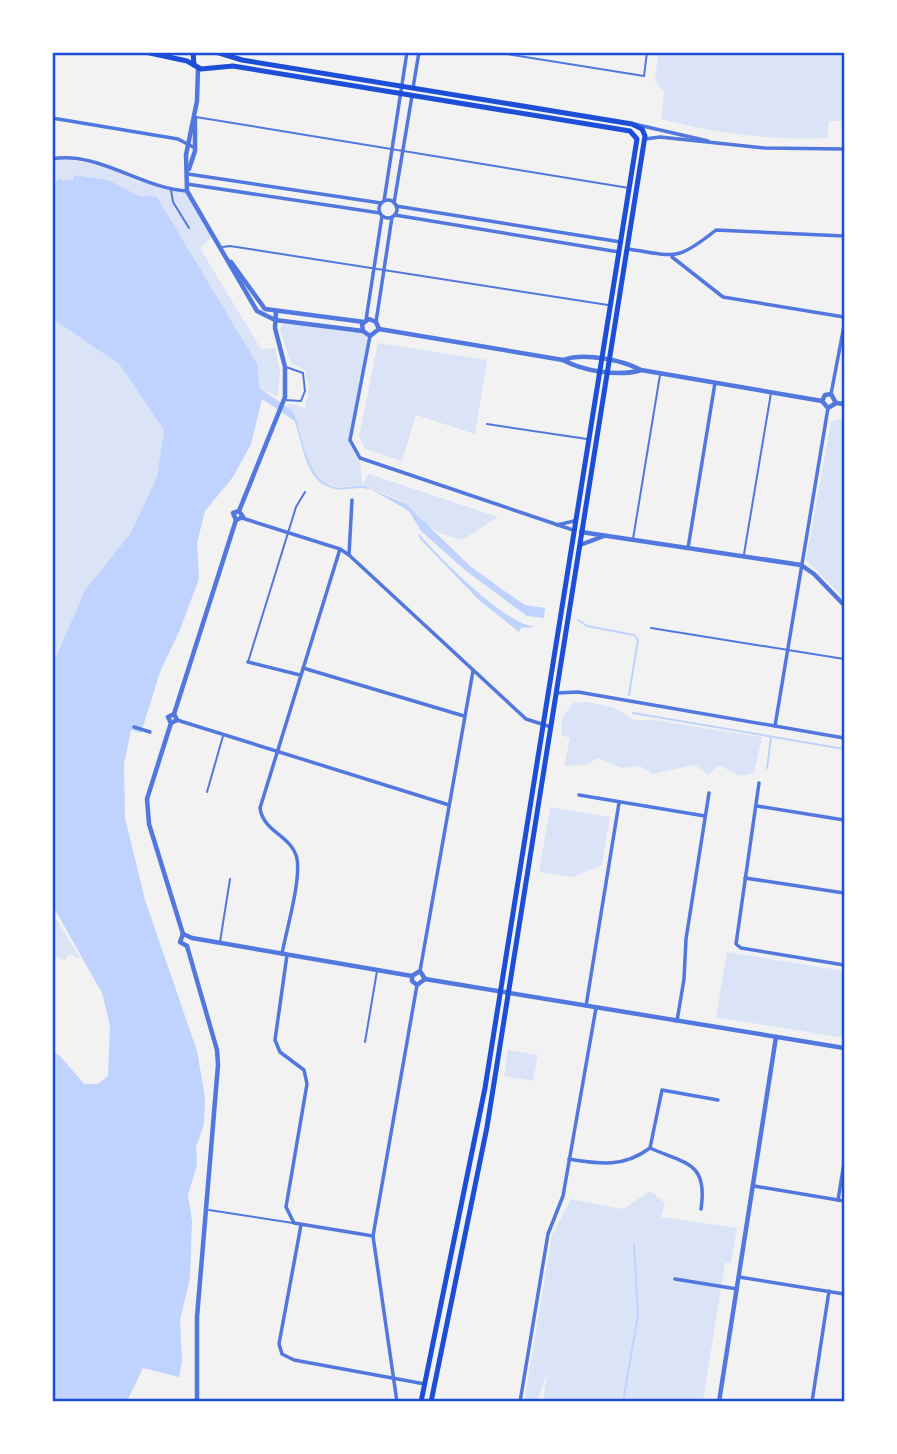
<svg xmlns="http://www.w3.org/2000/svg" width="897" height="1454" viewBox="0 0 897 1454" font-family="Karla,sans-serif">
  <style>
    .green { fill: #dbe4f7 }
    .water { fill: #bfd3fe }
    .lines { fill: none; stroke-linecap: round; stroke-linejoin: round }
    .stream { stroke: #bfd3fe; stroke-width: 2 }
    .service { stroke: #5277de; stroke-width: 2 }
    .minor { stroke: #5277de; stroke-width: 3.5 }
    .tertiary { stroke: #5277de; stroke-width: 4.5 }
    .primary { stroke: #1d4ed8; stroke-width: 5 }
    .neatline { fill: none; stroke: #1d4ed8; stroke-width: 2.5 }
  </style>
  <rect width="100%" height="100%" fill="#f2f2f2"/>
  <!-- green -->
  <g class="green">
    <path d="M752,53H844V121H829L827,138C770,140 717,134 661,119L664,92L655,82L658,53Z"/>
    <path d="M60,158C104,164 144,183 187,191L214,235L200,248L261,349L275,348L280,371L278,397L259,388L258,365L157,197L150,195L141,197L108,180L75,175L73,182L53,184V159Z"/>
    <polygon points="53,319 119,364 164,430 157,477 130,534 85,590 53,664"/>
    <path d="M283,324L363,331L369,336L350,440L360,458L362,484L369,474L498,517L462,540C454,537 444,536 436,531C426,526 418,513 408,506C398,498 381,492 369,488C349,481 331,496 316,475C300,454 306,424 287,406L288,403L305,408L309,387L305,370L291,363L280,329Z"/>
    <polygon points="378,343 487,360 475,434 416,415 402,461 365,449 359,436"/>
    <polygon points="844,418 844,598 806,560 831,422"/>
    <polygon points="588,702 615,708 634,720 653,720 762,737 754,773 740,776 719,765 708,775 695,765 652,774 640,766 622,768 598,758 586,765 564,766 570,738 561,735 562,718 573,703"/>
    <polygon points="550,807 610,817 602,865 573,877 539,872"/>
    <polygon points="52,912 81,959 69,954 65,961 53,955"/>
    <polygon points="727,952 844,971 844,1038 716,1017"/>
    <polygon points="508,1050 538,1055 533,1081 504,1076"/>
    <polygon points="650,1191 665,1203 661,1217 737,1228 731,1263 725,1263 703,1401 543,1401 547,1374 537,1401 524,1402 552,1235 571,1199 623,1209"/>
  </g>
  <!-- water -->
  <g class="water">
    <polygon points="74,175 108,180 141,197 149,195 157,197 258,365 259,388 290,409 299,424 262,399 251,444 233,477 205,511 197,543 199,579 179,632 160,672 141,733 131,730 124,764 125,818 145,900 197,1051 205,1097 204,1124 196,1147 197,1165 188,1195 192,1221 190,1278 180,1320 182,1362 179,1377 143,1368 127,1401 53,1401 52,1051 60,1056 84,1084 98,1084 108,1076 110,1025 102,993 53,906 53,664 85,590 130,534 157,477 164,430 119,364 53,319 53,184 59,179 73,181"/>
    <polygon points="369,488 406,504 470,566 503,590 525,605 545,608 544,618 527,616 466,571 421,531 409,511"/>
    <path d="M418,533C441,559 505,625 536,627L521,628L519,632L479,600L420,539Z"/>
  </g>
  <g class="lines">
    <!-- stream -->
    <g class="stream">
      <path d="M291,410C303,431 302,472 326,485C340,493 355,484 369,488"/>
      <polyline points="578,620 587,626 634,635 638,640 629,695"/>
      <polyline points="633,713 844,749"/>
      <polyline points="767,768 771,738"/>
      <polyline points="623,1402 638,1315 634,1245"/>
    </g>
    <!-- service -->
    <g class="service">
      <polyline points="494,52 644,76 647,52"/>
      <polyline points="196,117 629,188"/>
      <polyline points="171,190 173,202 189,228"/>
      <polyline points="223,247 230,246 608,305"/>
      <polyline points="284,400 301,401 305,391 303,373 286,367"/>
      <polyline points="487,424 587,439"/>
      <polyline points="633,539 660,375"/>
      <polyline points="744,554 771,393"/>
      <polyline points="651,628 844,659"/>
      <polyline points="248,662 296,507 305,492"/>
      <polyline points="207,792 223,736"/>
      <polyline points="220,942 230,879"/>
      <polyline points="365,1042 377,971"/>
      <polyline points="209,1210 293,1223"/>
    </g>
    <!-- minor -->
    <g class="minor">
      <polyline points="413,88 419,52"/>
      <polyline points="52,118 178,139 195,148"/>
      <polyline points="634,124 708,141"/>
      <polyline points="645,139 660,137 765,148 844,149"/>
      <path d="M52,159C95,150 144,189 187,191"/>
      <polyline points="188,174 381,203"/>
      <polyline points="187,184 380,213"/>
      <circle cx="388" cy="209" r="9"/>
      <polyline points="384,201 407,52"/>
      <polyline points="394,203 412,96"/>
      <polyline points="396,206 621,242"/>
      <polyline points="395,215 619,252"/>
      <path d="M628,249C676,256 676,262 716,230L844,236"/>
      <polyline points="672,257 723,297 844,317"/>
      <polyline points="366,320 382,216"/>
      <polyline points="376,322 392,217"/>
      <polyline points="370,336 350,440 360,458 573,530"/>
      <polyline points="831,394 844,326"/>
      <polyline points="242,518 340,549 349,555 526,719 551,727"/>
      <polyline points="557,525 574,521"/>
      <polyline points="688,548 715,383"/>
      <polyline points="349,555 352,500"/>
      <polyline points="248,662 300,675"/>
      <polyline points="303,668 464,716"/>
      <polyline points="557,693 578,692 844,738"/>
      <polyline points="177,720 449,805"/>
      <polyline points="775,726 828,408"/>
      <polyline points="134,727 150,732"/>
      <polyline points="759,783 736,944 741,948 844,965"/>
      <polyline points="579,795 705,816"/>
      <polyline points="757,806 844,820"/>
      <polyline points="745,878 844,893"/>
      <path d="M282,954C286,931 303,875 296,855C289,835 263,831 260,808L340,549"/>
      <polyline points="287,955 275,1040 280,1052 304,1070 307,1084 286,1207 294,1223 373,1236"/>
      <polyline points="420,971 473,671"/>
      <polyline points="586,1006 619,803"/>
      <polyline points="677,1021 684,979 686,939 709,793"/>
      <path d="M650,1148C686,1164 708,1162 701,1209"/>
      <path d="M569,1159C600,1164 623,1168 650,1148L662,1090L718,1100"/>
      <polyline points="754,1186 844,1201"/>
      <polyline points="838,1200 844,1163"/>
      <polyline points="301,1225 279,1344 282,1354 294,1360 425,1384"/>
      <polyline points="739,1277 844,1294"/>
      <polyline points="675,1279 737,1289"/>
      <polyline points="397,1402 373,1236 417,985"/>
      <polyline points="520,1402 548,1234 563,1196 596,1008"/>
      <polyline points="812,1402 829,1291"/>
    </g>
    <!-- tertiary -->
    <g class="tertiary">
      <polyline points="198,68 197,101 186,155 187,191 257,311 275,320 363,331 370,336 379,329"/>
      <polyline points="189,169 195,151 195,118"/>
      <polyline points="231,262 265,309 364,322"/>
      <path d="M379,329L563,360C583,371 619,377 641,370"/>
      <polyline points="363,331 362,324 369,319 376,322 379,329"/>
      <path d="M563,360C584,352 622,360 641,370L822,401"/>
      <polyline points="822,401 825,395 831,394 836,403"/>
      <polyline points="822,401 828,408 836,403"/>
      <polyline points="836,403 844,404"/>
      <polyline points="239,511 285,397 285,367 275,328 276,311"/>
      <polyline points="236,520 243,517 239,511"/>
      <polyline points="581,532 801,565 814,574 844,605"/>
      <polyline points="580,545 604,536"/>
      <polyline points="171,723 177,720 174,714"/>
      <polyline points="183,934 149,824 147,799 171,723 168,717 174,714 236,520 233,513 239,511"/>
      <polyline points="183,934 192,938 412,976"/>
      <polyline points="183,934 180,942 187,946"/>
      <polyline points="187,946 217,1050 218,1065 197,1317 197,1402"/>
      <polyline points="412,976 412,981 417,985 425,979"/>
      <polyline points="412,976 420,971 425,979"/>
      <polyline points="425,979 844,1048"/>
      <polyline points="719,1402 776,1037"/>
    </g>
    <!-- primary -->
    <g class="primary">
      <polyline points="145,52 187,61 201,69 233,66 630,131 637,139 485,1088 421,1402"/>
      <polyline points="193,52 194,65"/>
      <polyline points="216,52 242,60 632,124 642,129 645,136 487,1127 431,1402"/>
    </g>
  </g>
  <!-- border -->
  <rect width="897" height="1454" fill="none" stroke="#ffffff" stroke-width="108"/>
  <rect x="54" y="54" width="789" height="1346" class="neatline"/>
</svg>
